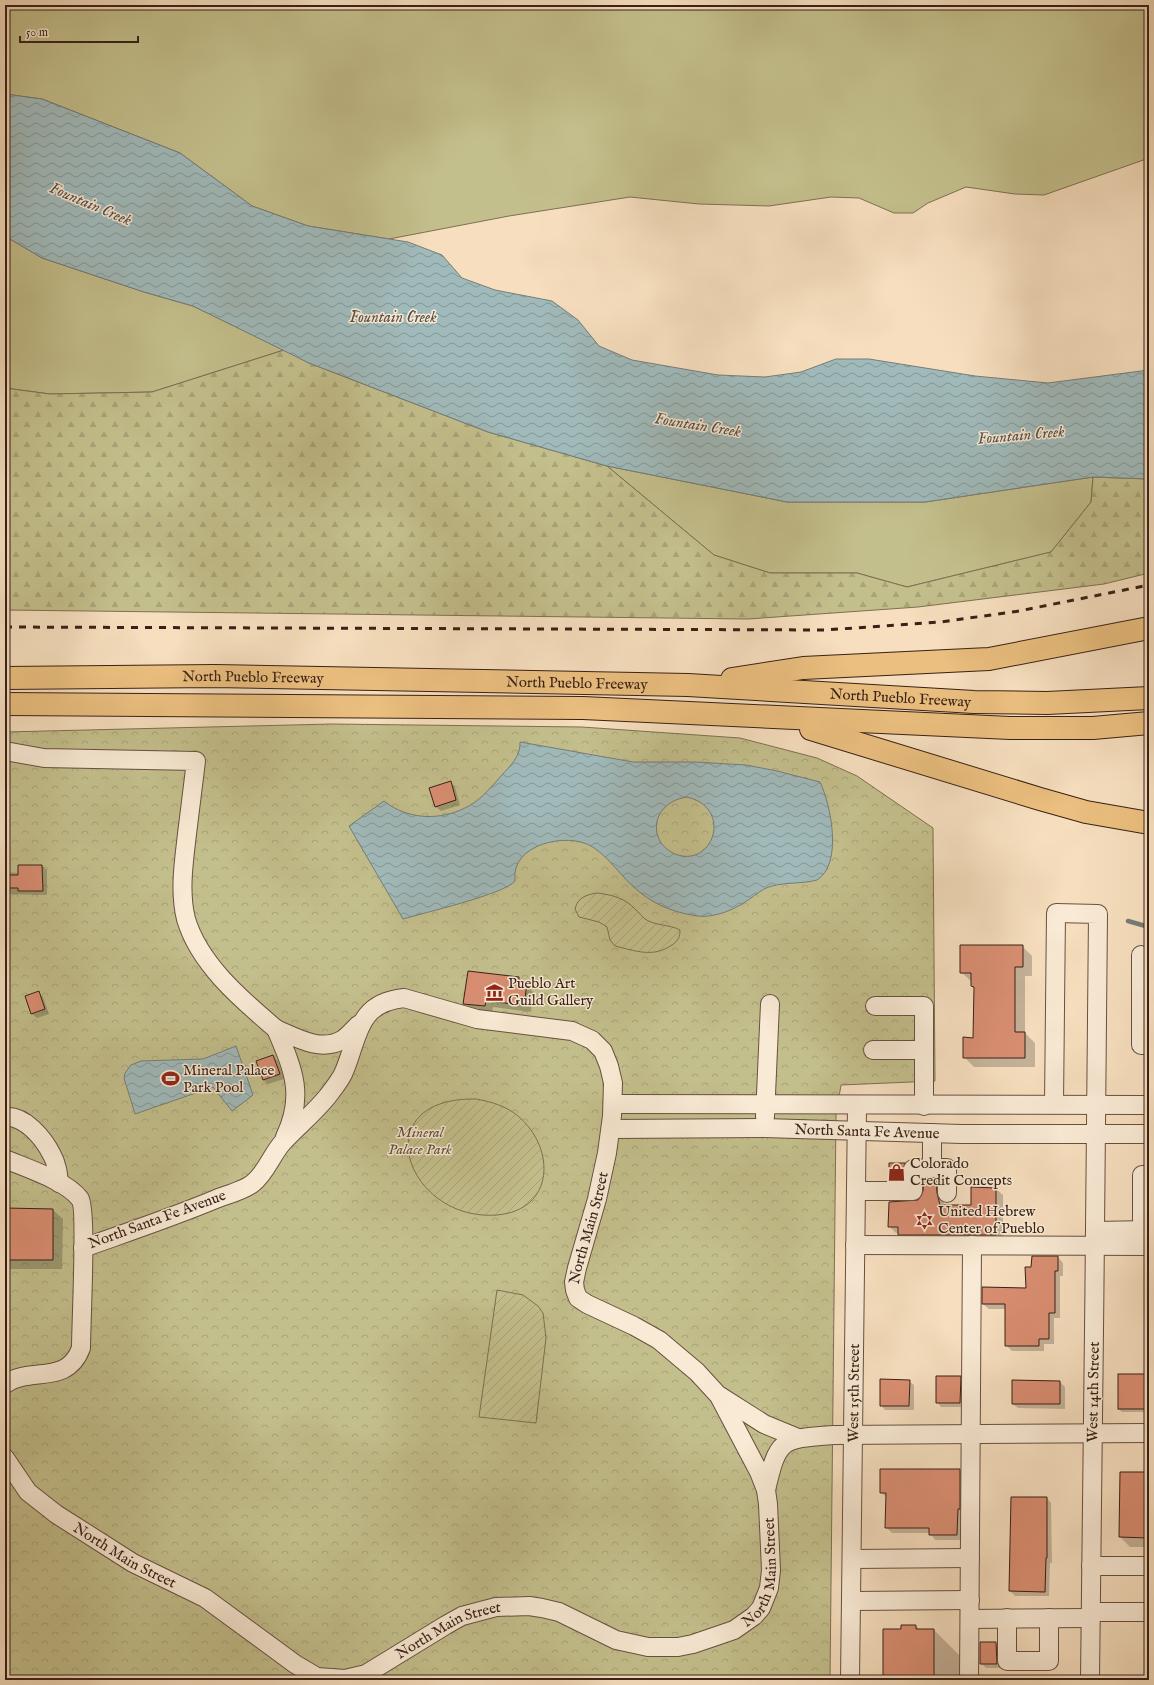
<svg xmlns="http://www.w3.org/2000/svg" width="1154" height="1685" viewBox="0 0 1154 1685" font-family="'IM FELL English',serif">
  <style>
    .grass { fill: #c3bf8c; stroke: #7e7052 }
    .forest { fill: url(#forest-firs); stroke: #7e7052 }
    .park { fill: url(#park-crowns); stroke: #7e7052 }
    .garden { fill: url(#garden-furrows); stroke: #7e7052 }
    .water { fill: url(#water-waves); stroke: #767d79; fill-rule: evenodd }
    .shadow { fill: #0003 }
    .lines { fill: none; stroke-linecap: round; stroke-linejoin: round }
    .stream { stroke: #767d79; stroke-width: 4.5 }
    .building { fill: #d98e72; stroke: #382117 }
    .minor-casing { stroke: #685041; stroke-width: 20 }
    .highway-casing { stroke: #382117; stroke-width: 24 }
    .minor { stroke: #f9ead5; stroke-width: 18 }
    .highway { stroke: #ebbf7f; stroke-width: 22 }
    .rail { stroke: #382117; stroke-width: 3; stroke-dasharray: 7 7; stroke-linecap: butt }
    .labels { text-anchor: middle; stroke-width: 3; stroke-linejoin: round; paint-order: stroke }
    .street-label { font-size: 15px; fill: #382117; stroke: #f9ead5 }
    .poi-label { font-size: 15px; fill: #382117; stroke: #f9ead5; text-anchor: start }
    .park-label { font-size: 15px; font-style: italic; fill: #62503a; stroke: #f9ead5 }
    .water-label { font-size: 16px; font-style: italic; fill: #574f48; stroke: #f9ead5 }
  </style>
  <defs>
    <pattern id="forest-firs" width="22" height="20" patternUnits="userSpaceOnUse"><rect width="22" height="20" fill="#c3bf8c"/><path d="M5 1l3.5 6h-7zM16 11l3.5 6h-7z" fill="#a8a478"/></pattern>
    <pattern id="park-crowns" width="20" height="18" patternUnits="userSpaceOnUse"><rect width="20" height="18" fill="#c3bf8c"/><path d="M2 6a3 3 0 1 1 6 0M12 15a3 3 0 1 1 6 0" fill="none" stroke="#a8a478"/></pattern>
    <pattern id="garden-furrows" width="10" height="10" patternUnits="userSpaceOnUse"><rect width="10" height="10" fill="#c3bf8c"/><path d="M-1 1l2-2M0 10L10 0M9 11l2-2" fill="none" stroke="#a8a478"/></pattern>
    <pattern id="water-waves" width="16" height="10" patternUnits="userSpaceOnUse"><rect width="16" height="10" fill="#a0babb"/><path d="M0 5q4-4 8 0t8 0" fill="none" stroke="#839797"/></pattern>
  </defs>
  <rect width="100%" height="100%" fill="#f6debe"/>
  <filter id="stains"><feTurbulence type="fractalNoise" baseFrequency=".005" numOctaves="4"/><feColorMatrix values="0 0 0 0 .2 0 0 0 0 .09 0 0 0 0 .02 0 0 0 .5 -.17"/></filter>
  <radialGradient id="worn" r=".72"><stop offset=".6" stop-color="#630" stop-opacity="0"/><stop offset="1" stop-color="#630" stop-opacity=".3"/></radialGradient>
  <!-- grass -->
  <g class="grass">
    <polygon points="5,5 1149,5 1149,158 1044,195 1015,194 966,187 928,203 913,213 894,213 859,198 831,197 769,206 699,204 630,197 509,216 389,239 308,226 252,206 180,153 42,99 5,94"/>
    <polygon points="5,236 42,258 144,292 193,306 284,350 152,392 50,394 5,388"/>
    <polygon points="607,466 787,502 925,502 1093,477 1091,502 1051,552 907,587 857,573 770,573 714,555"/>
  </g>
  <!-- forest -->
  <polygon class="forest" points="284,350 309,363 488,432 607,466 714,555 770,573 857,573 907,587 1051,552 1091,502 1093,477 1149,479 1149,573 1104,584 918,607 748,619 5,610 5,388 50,394 152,392"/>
  <!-- park -->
  <polygon class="park" points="332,724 582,727 740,738 817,758 857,776 933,828 935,1081 841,1085 836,1115 830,1680 5,1680 5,732"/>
  <!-- garden -->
  <g class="garden">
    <path d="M597,893C613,895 625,898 636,910C639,912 642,917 645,919C655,926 669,924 680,930C680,937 678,941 672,945C653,958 636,951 615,946L610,940L607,927L599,922L579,917L575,909C578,897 586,895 597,893Z"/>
    <path d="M476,1099C492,1102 506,1106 518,1116C556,1148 555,1210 497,1215C406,1222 363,1097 476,1099Z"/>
    <polygon points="497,1290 523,1295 538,1306 543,1313 546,1338 536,1423 479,1417"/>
  </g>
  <!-- water -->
  <g class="water">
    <polygon points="5,94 42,99 180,153 252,206 308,226 408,242 442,255 462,278 495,290 552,301 578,320 599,346 632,360 718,375 765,377 801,372 836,359 869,359 975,376 1048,383 1149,370 1149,479 1093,477 925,502 787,502 607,466 488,432 309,363 193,306 144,292 42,258 5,236"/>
    <path d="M520,742L633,762H695L746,765L777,771L820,782C831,805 843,864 817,880C802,884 787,882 772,886C764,888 758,893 751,898C736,909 716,918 697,916C665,911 643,899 622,875C613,865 603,853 591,846C567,832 510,844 515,881C505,894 423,913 403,919L349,826L384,801C410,822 448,821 475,802C485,795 493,785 501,776C510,766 521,756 520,742ZM687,797C734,808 713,869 675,854C670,852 665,848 661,843C648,821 664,800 687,797Z"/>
    <polygon points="236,1046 253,1095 232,1111 213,1087 135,1114 124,1078 125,1073 131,1065 141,1061 203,1059"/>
  </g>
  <!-- shadow -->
  <g class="shadow">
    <polygon points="450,782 455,787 460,805 441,811 436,807"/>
    <polygon points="42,866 47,870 47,895 5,894 5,872 19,873"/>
    <polygon points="1022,946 1032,956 1032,976 1025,976 1025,1033 1035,1043 1035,1067 974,1067 964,1057 974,1039 975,989 972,986 972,982 961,972"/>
    <polygon points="519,978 533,992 531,1012 493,1007 492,1013 472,1010 464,1003"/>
    <polygon points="38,992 43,997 49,1014 37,1018 32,1014 26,996"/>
    <polygon points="273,1056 278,1061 284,1079 268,1084 263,1080"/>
    <polygon points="890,1164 904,1164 909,1169 907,1185 895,1185 890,1180"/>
    <polygon points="936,1180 943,1186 944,1206 972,1206 996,1189 1003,1195 1003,1242 906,1241 899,1233 896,1233 889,1226 919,1201"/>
    <polygon points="5,1209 53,1210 63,1219 62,1269 5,1269"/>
    <polygon points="1058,1257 1063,1263 1063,1276 1060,1276 1060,1318 1054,1318 1054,1344 1044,1344 1044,1351 1012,1351 1006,1345 1006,1309 989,1309 983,1304 1027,1289 1032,1268"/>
    <polygon points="1149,1375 1149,1412 1122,1412 1118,1409"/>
    <polygon points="960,1377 965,1382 965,1407 941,1407 937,1402"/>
    <polygon points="909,1381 914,1385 914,1410 885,1410 881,1405"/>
    <polygon points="1013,1381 1060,1382 1065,1387 1065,1409 1018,1408 1013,1404"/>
    <polygon points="960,1470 965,1475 962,1540 935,1540 930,1533 892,1533 886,1527 887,1498 881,1492"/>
    <polygon points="1149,1473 1149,1547 1130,1547 1120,1537"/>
    <polygon points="1047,1498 1051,1503 1052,1563 1050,1563 1049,1596 1015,1596 1010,1591"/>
    <polygon points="916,1626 920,1630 934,1630 961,1657 961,1680 884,1680 902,1630"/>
    <polygon points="981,1643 996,1643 1001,1648 1001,1668 986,1668 981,1663"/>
  </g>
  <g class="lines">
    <!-- stream -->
    <polyline class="stream" points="1128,921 1149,927"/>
  </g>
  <!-- building -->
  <g class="building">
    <polygon points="451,781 456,800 435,807 429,788"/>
    <polygon points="18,865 42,865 43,891 18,891 18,888 5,888 5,875 18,875"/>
    <polygon points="960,945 1023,945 1023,967 1015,967 1015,1032 1025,1032 1025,1058 963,1058 963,1037 973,1038 974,987 971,986 971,973 960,973"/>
    <polygon points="468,971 519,977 519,983 527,984 524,1005 486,1001 485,1006 463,1004"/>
    <polygon points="39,991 45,1009 31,1014 25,996"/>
    <polygon points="273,1055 280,1074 263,1080 256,1061"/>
    <polygon points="889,1163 905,1163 902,1180 889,1180"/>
    <polygon points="936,1178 937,1193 940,1205 971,1205 971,1187 996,1188 996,1235 898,1235 898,1227 888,1227 889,1202 918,1200 923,1191 924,1179"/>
    <polygon points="5,1208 53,1209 53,1260 5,1260"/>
    <polygon points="1032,1256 1058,1256 1058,1271 1055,1271 1055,1313 1049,1313 1049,1339 1039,1339 1039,1346 1005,1346 1005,1304 982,1304 982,1287 1026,1288 1025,1267 1031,1267"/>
    <rect x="1118" y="1374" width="31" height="35"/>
    <polygon points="936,1376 961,1376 960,1403 936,1403"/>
    <polygon points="880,1379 910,1380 909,1406 880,1406"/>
    <polygon points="1012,1380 1060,1381 1060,1404 1012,1404"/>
    <polygon points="880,1469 960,1469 960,1509 958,1509 957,1535 929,1535 929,1528 885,1528 886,1493 880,1493"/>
    <polygon points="1120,1472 1149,1472 1149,1538 1119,1537"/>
    <polygon points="1011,1497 1047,1497 1047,1558 1046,1558 1045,1592 1009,1591"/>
    <polygon points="901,1625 916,1625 916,1629 934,1629 934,1680 883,1680 883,1629 901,1629"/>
    <polygon points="980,1642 996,1642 997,1664 980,1664"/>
  </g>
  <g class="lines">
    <defs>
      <g id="minor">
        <path d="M5,751L44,758L196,761C193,785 190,809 187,834C184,861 179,891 186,919C199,964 242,1000 276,1029"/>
        <polyline points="1141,955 1141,1045 1149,1045"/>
        <polyline points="875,1006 924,1006 924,1106"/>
        <polyline points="873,1050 924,1050"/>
        <polyline points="613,1104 1149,1105"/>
        <path d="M1054,1104L1056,913L1098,914C1097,1169 1092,1425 1090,1680"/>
        <path d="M5,1117C25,1115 44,1139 52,1155C57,1164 58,1173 59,1183"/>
        <polyline points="765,1117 770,1004"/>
        <path id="s1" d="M611,1129L764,1128L962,1134H1149"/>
        <path d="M285,1137C305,1095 293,1069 276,1029C297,1038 320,1052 342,1040C348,1036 353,1030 358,1025"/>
        <path d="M5,1159C26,1168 67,1181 80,1199C87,1209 81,1326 81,1348C67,1386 31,1366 5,1384"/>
        <polyline points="932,1168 947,1168 947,1193"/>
        <polyline points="857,1191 913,1191 913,1169 932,1168 932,1133"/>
        <polyline points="1142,1230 1142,1175 1149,1175"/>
        <polyline points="1095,1231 1149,1230"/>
        <polyline points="855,1245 1149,1246"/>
        <polyline points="720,1396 764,1424 798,1438"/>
        <path id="s2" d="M5,1458L28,1492L56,1514L133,1563L205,1598L295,1664L317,1677L345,1679L366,1674L446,1625L462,1616L496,1607L529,1606L542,1608L559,1612L616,1640L648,1647H678L693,1644L734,1630L754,1616L761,1608L769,1588L771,1570L768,1504L766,1490L759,1472L719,1396L697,1372L659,1340L634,1326L587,1304L578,1298L575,1290L574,1282L577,1268L597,1199L607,1153L612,1116L613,1083L609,1066L603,1051L592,1040L572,1031L477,1019L404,998C355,1003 359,1039 343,1074C339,1082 333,1089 327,1097C314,1113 298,1126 283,1142C272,1154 266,1173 253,1183C245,1190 226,1195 216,1199C173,1217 128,1232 83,1248"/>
        <path d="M766,1490C778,1438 781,1439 834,1435L1149,1433"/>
        <polyline points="852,1559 970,1558"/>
        <polyline points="1091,1566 1149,1566"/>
        <polyline points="852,1601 970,1600"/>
        <polyline points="1091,1612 1149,1612"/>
        <polyline points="1007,1618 1007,1661 1049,1661 1049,1618"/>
        <polyline points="970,1619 1091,1618"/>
        <path id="s3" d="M850,1680L857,1106"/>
        <polyline points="969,1680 972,1245"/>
      </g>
      <g id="highway">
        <path id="s4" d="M5,678L215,676L688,685L974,702L1047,703L1149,698"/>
        <polyline points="732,679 803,668 989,659 1149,628"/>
        <polyline points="5,704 583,708 1010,728 1093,728 1149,723"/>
        <polyline points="811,729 1040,799 1086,812 1149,823"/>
      </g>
    </defs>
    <!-- minor casing -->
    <use href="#minor" class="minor-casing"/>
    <!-- highway casing -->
    <use href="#highway" class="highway-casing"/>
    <!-- minor -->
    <use href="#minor" class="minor"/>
    <!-- highway -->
    <use href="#highway" class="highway"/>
    <!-- rail -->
    <polyline class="rail" points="5,627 825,630 941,622 1019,611 1149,585"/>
  </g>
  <!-- icons -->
  <defs>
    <symbol id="museum-bare" viewBox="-9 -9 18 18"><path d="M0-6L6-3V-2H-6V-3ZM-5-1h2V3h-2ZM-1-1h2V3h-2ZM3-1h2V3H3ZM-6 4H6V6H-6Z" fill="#8f2418" stroke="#f9ead5" stroke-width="2.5" paint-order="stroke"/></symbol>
    <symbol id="stadium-bare" viewBox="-9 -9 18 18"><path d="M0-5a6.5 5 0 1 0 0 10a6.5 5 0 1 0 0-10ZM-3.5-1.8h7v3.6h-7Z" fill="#8f2418" stroke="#f9ead5" stroke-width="2.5" paint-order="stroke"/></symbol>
    <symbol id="shop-bare" viewBox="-9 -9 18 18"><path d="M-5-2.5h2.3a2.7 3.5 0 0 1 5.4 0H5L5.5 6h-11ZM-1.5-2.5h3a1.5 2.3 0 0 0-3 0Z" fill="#8f2418" stroke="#f9ead5" stroke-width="2.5" paint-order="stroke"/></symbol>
    <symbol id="synagogue-bare" viewBox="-9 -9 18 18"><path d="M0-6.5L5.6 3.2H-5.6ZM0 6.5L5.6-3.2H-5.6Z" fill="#8f2418" stroke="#f9ead5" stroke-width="2.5" paint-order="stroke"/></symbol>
  </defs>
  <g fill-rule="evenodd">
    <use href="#museum-bare" x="482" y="980" width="25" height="25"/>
    <use href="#stadium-bare" x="158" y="1066" width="25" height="25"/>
    <use href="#shop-bare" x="884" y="1160" width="25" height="25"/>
    <use href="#synagogue-bare" x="912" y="1208" width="25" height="25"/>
  </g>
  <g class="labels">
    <!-- street labels -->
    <g class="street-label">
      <text dy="5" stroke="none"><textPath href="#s4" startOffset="248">North Pueblo Freeway</textPath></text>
      <text dy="5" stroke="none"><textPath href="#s4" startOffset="572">North Pueblo Freeway</textPath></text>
      <text dy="5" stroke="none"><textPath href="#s4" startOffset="896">North Pueblo Freeway</textPath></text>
      <text dy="5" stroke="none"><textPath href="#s1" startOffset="256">North Santa Fe Avenue</textPath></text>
      <text transform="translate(157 1219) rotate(-20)" y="5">North Santa Fe Avenue</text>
      <text dy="5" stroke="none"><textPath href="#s2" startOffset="1337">North Main Street</textPath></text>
      <text transform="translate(1093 1392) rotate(-89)" y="5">West 14th Street</text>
      <text dy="5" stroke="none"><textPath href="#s3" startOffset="287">West 15th Street</textPath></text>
      <text dy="5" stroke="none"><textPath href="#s2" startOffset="157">North Main Street</textPath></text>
      <text dy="5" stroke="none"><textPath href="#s2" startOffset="900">North Main Street</textPath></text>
      <text dy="5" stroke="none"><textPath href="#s2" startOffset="529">North Main Street</textPath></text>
    </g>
    <!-- poi labels -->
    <g class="poi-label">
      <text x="508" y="988">Pueblo Art<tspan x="508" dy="17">Guild Gallery</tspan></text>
      <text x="183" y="1075">Mineral Palace<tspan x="183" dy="17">Park Pool</tspan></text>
      <text x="910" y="1168">Colorado<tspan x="910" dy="17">Credit Concepts</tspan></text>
      <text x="938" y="1216">United Hebrew<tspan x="938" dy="17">Center of Pueblo</tspan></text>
    </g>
    <!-- park labels -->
    <g class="park-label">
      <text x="420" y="1137">Mineral<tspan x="420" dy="17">Palace Park</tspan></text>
    </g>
    <!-- water labels -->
    <g class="water-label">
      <text transform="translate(91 203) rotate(23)" y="6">Fountain Creek</text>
      <text x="393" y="322">Fountain Creek</text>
      <text transform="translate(698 424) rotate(9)" y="6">Fountain Creek</text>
      <text transform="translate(1021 434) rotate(-5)" y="6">Fountain Creek</text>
    </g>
  </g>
  <!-- margin -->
  <rect width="1154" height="1685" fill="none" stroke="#f6debe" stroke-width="20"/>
  <rect x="6" y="6" width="1142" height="1673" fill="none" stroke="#382117" stroke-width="2"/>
  <rect x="10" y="10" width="1134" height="1665" fill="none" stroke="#382117"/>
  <!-- scale -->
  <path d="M20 36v6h118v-6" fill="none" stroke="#382117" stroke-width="2"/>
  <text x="26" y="36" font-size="12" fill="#382117" stroke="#f9ead5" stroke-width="3" paint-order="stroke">50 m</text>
  <rect width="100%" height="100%" filter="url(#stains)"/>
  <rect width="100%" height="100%" fill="url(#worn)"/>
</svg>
